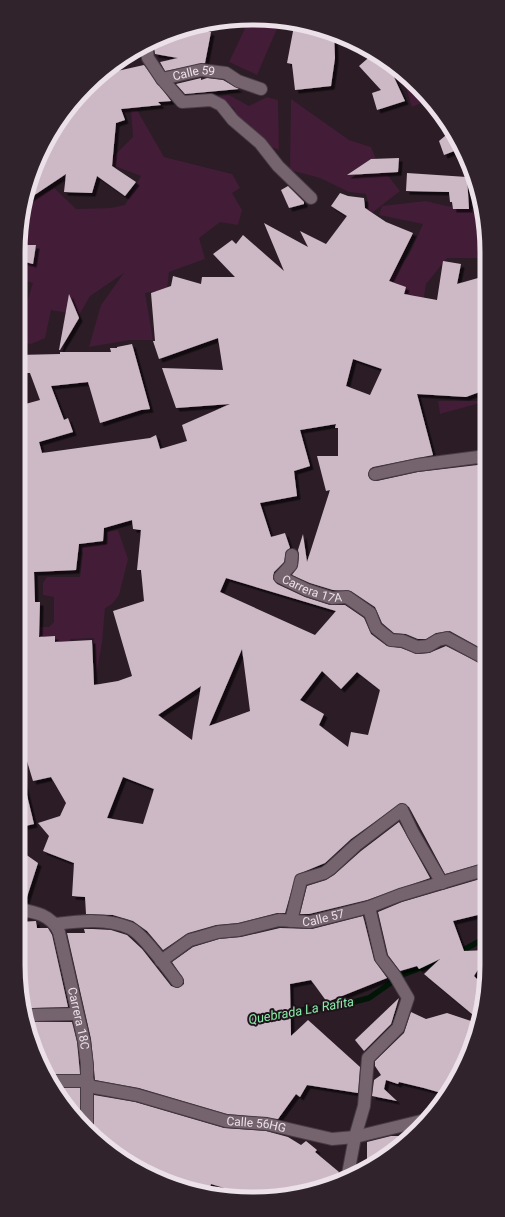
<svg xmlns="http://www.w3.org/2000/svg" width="505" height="1217" viewBox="0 0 505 1217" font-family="Roboto,sans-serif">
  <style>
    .green { fill: #431c37 }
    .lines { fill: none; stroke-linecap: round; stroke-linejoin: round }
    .stream { stroke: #011607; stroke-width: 5.5 }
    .building { fill: #cdb9c6; fill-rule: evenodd; filter: url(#shadow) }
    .minor-casing { stroke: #473b43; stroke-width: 14 }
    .minor { stroke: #75636e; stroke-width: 12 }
    .labels { text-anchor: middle; stroke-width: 4; stroke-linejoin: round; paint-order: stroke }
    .street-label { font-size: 12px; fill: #ece1e8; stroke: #21131c }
    .water-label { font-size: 13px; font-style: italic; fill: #87eda8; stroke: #21131c }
    .rim { fill: none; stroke: #ece1e8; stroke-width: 5 }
  </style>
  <defs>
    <filter id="shadow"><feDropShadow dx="3.5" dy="3.5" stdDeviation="0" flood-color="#0009"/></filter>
  </defs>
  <rect width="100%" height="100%" fill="#2b1c26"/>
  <!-- green -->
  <g class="green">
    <polygon points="249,20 279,24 257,75 229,62"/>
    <polygon points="406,78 429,98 430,99 412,107 403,79"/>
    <polygon points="229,95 249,106 267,97 278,100 279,150 265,144 252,128 238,121 234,108 214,97"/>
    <polygon points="130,98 164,157 232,174 240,188 232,193 242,210 238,225 220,222 199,238 205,259 169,272 167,289 145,293 153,340 130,340 89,347 101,305 124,273 90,296 79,315 51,310 45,338 31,344 18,342 18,305 27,302 33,283 18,279 18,253 24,219 27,217 25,209 26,203 54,188 76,209 111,208 125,205 141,176 107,163 133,137"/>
    <polygon points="291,99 349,140 371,147 377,162 400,191 355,226 345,216 365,210 369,205 366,194 349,192 320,178 290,170"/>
    <polygon points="425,201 447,206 481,210 485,222 485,258 447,258 426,284 419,326 382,286 409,255 423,224 379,215 382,206"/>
    <polygon points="438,401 482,401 480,403 440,414"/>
    <polygon points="118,530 128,559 119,595 112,604 105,608 102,643 96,675 94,638 70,639 70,662 39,645 40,627 49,627 54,622 54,597 43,595 43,583 47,577 80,577 83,553 81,550 81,545 108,544 107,532"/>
  </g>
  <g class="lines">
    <!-- stream -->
    <g class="stream">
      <polyline points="458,953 478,942 487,941"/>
      <polyline points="285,1012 338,1006 369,998 402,975 443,960"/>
    </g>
  </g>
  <!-- building -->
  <g class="building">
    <polygon points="294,26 328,30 334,33 335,58 331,86 295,90 292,64 287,63"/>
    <polygon points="196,29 211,32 205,63 165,71 160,62 178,58 155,54 153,41"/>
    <polygon points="374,53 383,58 398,71 393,75 405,101 377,110 372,93 381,90 359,66"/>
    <polygon points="144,65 171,101 158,102 161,105 121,109 125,120 116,123 112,166 136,182 125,196 97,176 92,193 64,192 66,174 27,200 30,177 76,98 108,73"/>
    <polygon points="201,78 201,80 207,78 223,80 239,89 185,94 176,84"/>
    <polygon points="451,131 462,148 444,155 439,141"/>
    <polygon points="399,158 398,172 347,175 371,159"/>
    <polygon points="407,173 467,177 469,209 453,209 452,202 450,202 449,192 406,191"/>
    <polygon points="288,186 304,202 304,204 289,208 281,190"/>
    <path d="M340,193L348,196L364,198L365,208L386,222L413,233L389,281L406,287L404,294L437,300L443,261L461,264L457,284L485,276V390L466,397L417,394L433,455L373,467L370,469L368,475L370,479L377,481L418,472L486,464V651L450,631L436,633L426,639H418L406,634L394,633L382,623L375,607L351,591L333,590L310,583L292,575L298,566L299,555L298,550L303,534L307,562L330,490L326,491L317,456H338V428H335L336,424L300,430L310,466L294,471L297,496L260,503L271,537L285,533L290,548L286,551L284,562L274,572L273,579L277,584L305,597L330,605H345L364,618L371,634L387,646L401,648L418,654L429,653L446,646L486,666L487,862L445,874L409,807L401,803L351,839L325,863L296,875L285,913H277L238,923L216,925L188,933L163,950L147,931L133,921L113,915L86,914L85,897L72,896L74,863L43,851L49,836L38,823L60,816L66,803L51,777L33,781L23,748L19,749L18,736V406L40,400L30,373H27V369H18V355L60,354V352H111L110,348H117V347L132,344L150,409L141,410L100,423L88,382L51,386L64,420L68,418L73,432L39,442L42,453L150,438L156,435L160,449L187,441L182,425L230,404L176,408L162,368L223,370L218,338L159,359L153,341H155L151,293L171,286L173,276L201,284L202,277H235L213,254L232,240L236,244L243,235L284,271L264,223L308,247L300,231L326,244L347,216L331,206ZM353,359L382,369L370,395L346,386ZM132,520L133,529L141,530L137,570H141L144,601L113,611L132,676L118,681L94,685L92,640L55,642V636L39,637L40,602H35L34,572L76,570L79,544L103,541L104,528ZM226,578L336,611L315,635L220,592ZM242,649L250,711L209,726ZM322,671L341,689L357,672L380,690L368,735L351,732L348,747L319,725L324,714L300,700ZM201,686L193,732L192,740L158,715ZM123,777L154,789L143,824L107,818Z"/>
    <polygon points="27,245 36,245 33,264 18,260 19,247"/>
    <polygon points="69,294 79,318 60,350 59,350"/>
    <polygon points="23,779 34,824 21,827 18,816 18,780"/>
    <polygon points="399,822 430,878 367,900 309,914 300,914 307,886 326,880 334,875 361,851"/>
    <polygon points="18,849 38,863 25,903 18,902"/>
    <polygon points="487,877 487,902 484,902 486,913 453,921 464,951 487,950 487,955 474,976 484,986 478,1019 424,974 440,959 419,969 417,966 400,971 388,955 378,912 402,902"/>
    <polygon points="363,916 374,960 387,978 327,1002 311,980 290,984 291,1036 308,1020 360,1067 358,1093 307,1085 300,1097 296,1094 278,1119 227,1114 139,1088 95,1080 91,1039 67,933 85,933 84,929 93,929 111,930 127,935 142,949 171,986 178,988 184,984 184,980 172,962 193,947 219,939 241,937 280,928 312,929"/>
    <polygon points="36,921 37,928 48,928 52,935 68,1007 33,1008 29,1009 26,1013 18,964 18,922"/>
    <polygon points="399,998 391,1024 364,1051 355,1040"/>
    <polygon points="411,1012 426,1019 447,1013 477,1023 475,1040 445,1094 424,1088 399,1082 398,1084 386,1080 384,1089 397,1101 372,1096 374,1080 381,1075 375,1066 375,1061 404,1033"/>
    <polygon points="27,1019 33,1022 72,1022 77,1042 80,1074 50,1074 31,1040"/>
    <polygon points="58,1088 80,1088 80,1122 76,1119"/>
    <polygon points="94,1095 135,1102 224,1128 266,1131 288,1137 301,1145 306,1141 317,1150 315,1152 339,1172 332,1181 298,1194 251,1196 211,1184 208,1192 135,1168 93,1133 94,1128"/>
    <polygon points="391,1136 408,1136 383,1159 367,1166 367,1142"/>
  </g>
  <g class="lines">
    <defs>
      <g id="minor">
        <path id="s1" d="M146,44L148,58L162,79L201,70L226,73L238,81L261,89"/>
        <polyline points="162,79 182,102 211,100 221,105 233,120 260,143 278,166 311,198"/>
        <polyline points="375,474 417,465 486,456"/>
        <path id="s2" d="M292,555L291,565L280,577L307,590L332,598L347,597L370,613L376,628L391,640L403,641L417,647L428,646L438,640L447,638L486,659"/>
        <path id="s3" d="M18,909C35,912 52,915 59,932L84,1041L87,1065V1128"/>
        <polyline points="291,921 301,880 324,873 330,869 356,845 402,810 413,833 442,883"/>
        <path d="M56,924C80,921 107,918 130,928C143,934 167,968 177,981"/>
        <path id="s4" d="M161,961L190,940L201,937L218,932L239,930L279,920L310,922L369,907L400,895L487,869"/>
        <polyline points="33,1015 77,1014"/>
        <polyline points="54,1081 88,1081"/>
        <path id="s5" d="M88,1086L137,1095L226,1121L267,1124L332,1139L355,1137L425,1120"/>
        <polyline points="348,1174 355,1137 364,1106 368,1058 398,1028 408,998 395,976 381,958 369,907"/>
      </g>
    </defs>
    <!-- minor casing -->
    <use href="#minor" class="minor-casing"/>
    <!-- minor -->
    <use href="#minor" class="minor"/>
  </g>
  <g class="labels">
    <!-- street labels -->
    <g class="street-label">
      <text dy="4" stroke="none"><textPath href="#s1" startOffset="72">Calle 59</textPath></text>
      <text dy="4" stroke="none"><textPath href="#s2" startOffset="61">Carrera 17A</textPath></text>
      <text dy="4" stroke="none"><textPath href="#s4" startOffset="172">Calle 57</textPath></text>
      <text dy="4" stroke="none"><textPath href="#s3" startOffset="138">Carrera 18C</textPath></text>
      <text dy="4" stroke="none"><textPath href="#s5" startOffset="173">Calle 56HG</textPath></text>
    </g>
    <!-- water labels -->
    <g class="water-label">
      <text transform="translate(301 1010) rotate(-10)" y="5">Quebrada La Rafita</text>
    </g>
  </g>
  <!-- crop -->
  <path d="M0 0H505V1217H0ZM252 25H253A227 227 0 0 1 480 252V965A227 227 0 0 1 253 1192H252A227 227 0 0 1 25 965V252A227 227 0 0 1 252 25Z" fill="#31232c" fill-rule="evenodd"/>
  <path class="rim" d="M252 25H253A227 227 0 0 1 480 252V965A227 227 0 0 1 253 1192H252A227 227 0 0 1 25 965V252A227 227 0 0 1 252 25Z"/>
</svg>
